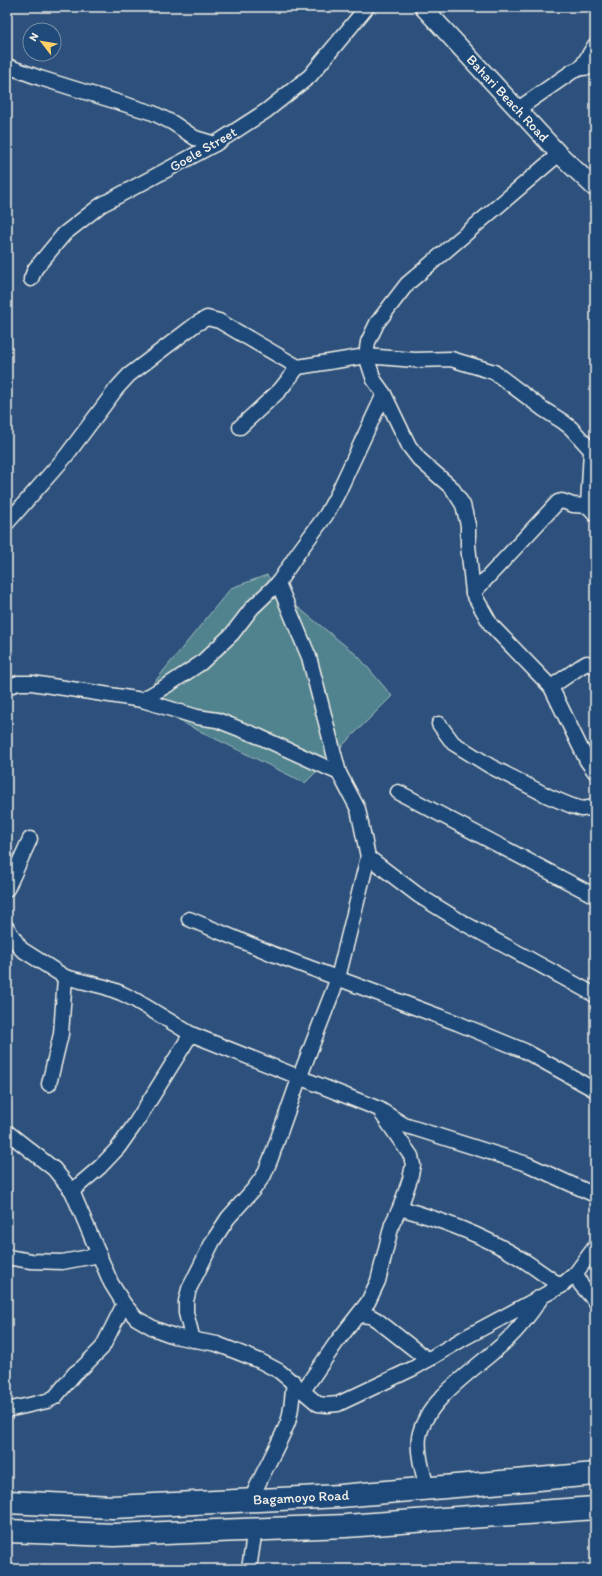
<svg xmlns="http://www.w3.org/2000/svg" width="602" height="1576" viewBox="0 0 602 1576" font-family="Itim,sans-serif">
  <style>
    .green { fill: #51838f; stroke: #a2babc }
    .lines { fill: none; stroke-linecap: round; stroke-linejoin: round }
    .minor-casing { stroke: #f4f1e8; stroke-width: 17 }
    .tertiary-casing { stroke: #f4f1e8; stroke-width: 20 }
    .trunk-casing { stroke: #f4f1e8; stroke-width: 25 }
    .minor { stroke: #1f4a7a; stroke-width: 14 }
    .tertiary { stroke: #1f4a7a; stroke-width: 17 }
    .trunk { stroke: #1f4a7a; stroke-width: 22 }
    .labels { text-anchor: middle; stroke-width: 3; stroke-linejoin: round; paint-order: stroke }
    .street-label { font-size: 14px; fill: #f4f1e8; stroke: #1f4a7a }
  </style>
  <rect width="100%" height="100%" fill="#2d517c"/>
  <filter id="ink" filterUnits="userSpaceOnUse"><feTurbulence type="fractalNoise" baseFrequency=".025" numOctaves="2"/><feDisplacementMap in="SourceGraphic" scale="8" xChannelSelector="R" yChannelSelector="G"/><feConvolveMatrix kernelMatrix="1 2 1 2 8 2 1 2 1" color-interpolation-filters="sRGB"/></filter>
  <g filter="url(#ink)">
    <!-- green -->
    <polygon class="green" points="267,575 284,596 358,656 392,696 305,783 139,701 231,588"/>
    <g class="lines">
      <defs>
        <g id="minor">
          <polyline points="7,66 40,78 153,113 173,123 195,138 215,144"/>
          <polyline points="581,68 595,45"/>
          <polyline points="518,109 573,71 581,68 595,67"/>
          <polyline points="559,154 407,284 377,323 368,342 366,356 374,380 384,394 409,446 419,459 452,488 463,505 468,525 468,545 473,593 491,625 551,687 587,761 595,772"/>
          <polyline points="31,279 35,269 64,234 101,205 215,144 266,111 310,76 367,7"/>
          <polyline points="240,427 280,390 298,367"/>
          <polyline points="7,523 66,456 117,388 129,375 196,324 207,318 219,321 298,367 366,356 415,360 451,359 494,372 543,409 562,421 571,428 591,450 588,506"/>
          <polyline points="473,593 558,502 562,501 573,505 588,506 595,514"/>
          <polyline points="7,687 18,683 32,683 142,700 171,683 201,663 232,634 252,608 278,583 298,553 326,515 337,495 384,394"/>
          <polyline points="551,687 580,667 587,663 595,666"/>
          <polyline points="142,700 197,717 217,720 260,737 339,773"/>
          <polyline points="439,724 453,743 490,766 548,796 572,806 582,809 595,807"/>
          <polyline points="398,792 595,896"/>
          <polyline points="368,857 418,895 460,921 595,995"/>
          <polyline points="7,889 30,839"/>
          <polyline points="189,919 273,954 457,1023 525,1051 595,1090"/>
          <polyline points="7,928 21,949 65,977 105,987 121,993 135,1000 191,1034 379,1109 404,1125 527,1164 595,1195"/>
          <polyline points="49,1084 61,1034 65,977"/>
          <polyline points="7,1132 54,1169 72,1191 111,1283 124,1304 136,1318 155,1329 174,1336 217,1344 260,1361 279,1371 318,1404 327,1405 338,1404 414,1368 466,1337 561,1286 576,1273 595,1247"/>
          <polyline points="72,1191 100,1167 118,1148 135,1124 191,1034"/>
          <path d="M400,1208C442,1220 486,1236 523,1260C536,1268 548,1278 561,1286"/>
          <polyline points="7,1257 31,1261 62,1262 100,1255"/>
          <polyline points="576,1273 581,1285 595,1301"/>
          <polyline points="358,1315 370,1316 377,1320 428,1360"/>
          <polyline points="193,1340 186,1313 186,1301 189,1289 213,1241 228,1218 253,1190 264,1175 271,1158 300,1076 338,978 368,857 358,809 339,773 309,657 278,583"/>
          <polyline points="303,1391 336,1343 368,1302 378,1281 392,1224 400,1208 410,1179 413,1165 411,1156 382,1114"/>
          <polyline points="7,1410 47,1401 55,1397 75,1373 83,1367 102,1348 124,1304"/>
          <path d="M427,1488C423,1472 417,1453 419,1437C426,1398 479,1367 506,1341C520,1328 531,1313 541,1298"/>
          <path d="M251,1500C262,1473 277,1449 288,1422C292,1410 292,1395 294,1382"/>
          <polyline points="249,1569 255,1529"/>
        </g>
        <polyline id="tertiary" points="423,7 559,154 595,188"/>
        <g id="trunk">
          <polyline points="7,1502 113,1507 340,1496 595,1474"/>
          <polyline points="7,1531 114,1535 346,1526 595,1508"/>
        </g>
      </defs>
      <!-- minor casing -->
      <use href="#minor" class="minor-casing"/>
      <!-- tertiary casing -->
      <use href="#tertiary" class="tertiary-casing"/>
      <!-- trunk casing -->
      <use href="#trunk" class="trunk-casing"/>
      <!-- minor -->
      <use href="#minor" class="minor"/>
      <!-- tertiary -->
      <use href="#tertiary" class="tertiary"/>
      <!-- trunk -->
      <use href="#trunk" class="trunk"/>
    </g>
  </g>
  <g class="labels">
    <!-- street labels -->
    <g class="street-label">
      <text transform="translate(508 98) rotate(47)" y="5">Bahari Beach Road</text>
      <text transform="translate(203 149) rotate(-30)" y="5">Goele Street</text>
      <text transform="translate(301 1497) rotate(-3)" y="5">Bagamoyo Road</text>
    </g>
  </g>
  <!-- margin -->
  <rect width="602" height="1576" fill="none" stroke="#1f4a7a" stroke-width="24"/>
  <rect x="12" y="12" width="578" height="1552" fill="none" stroke="#f4f1e8" stroke-width="1.5" filter="url(#ink)"/>
  <!-- north arrow -->
  <g transform="translate(42 42) rotate(301)"><circle r="19" fill="#1f4a7a" stroke="#748da6"/>
  <path d="M0-3L7 15L0 10L-7 15Z" fill="#ffd166"/>
  <text y="-6" font-size="11" font-weight="bold" text-anchor="middle" fill="#f4f1e8">N</text>
  </g>
</svg>
